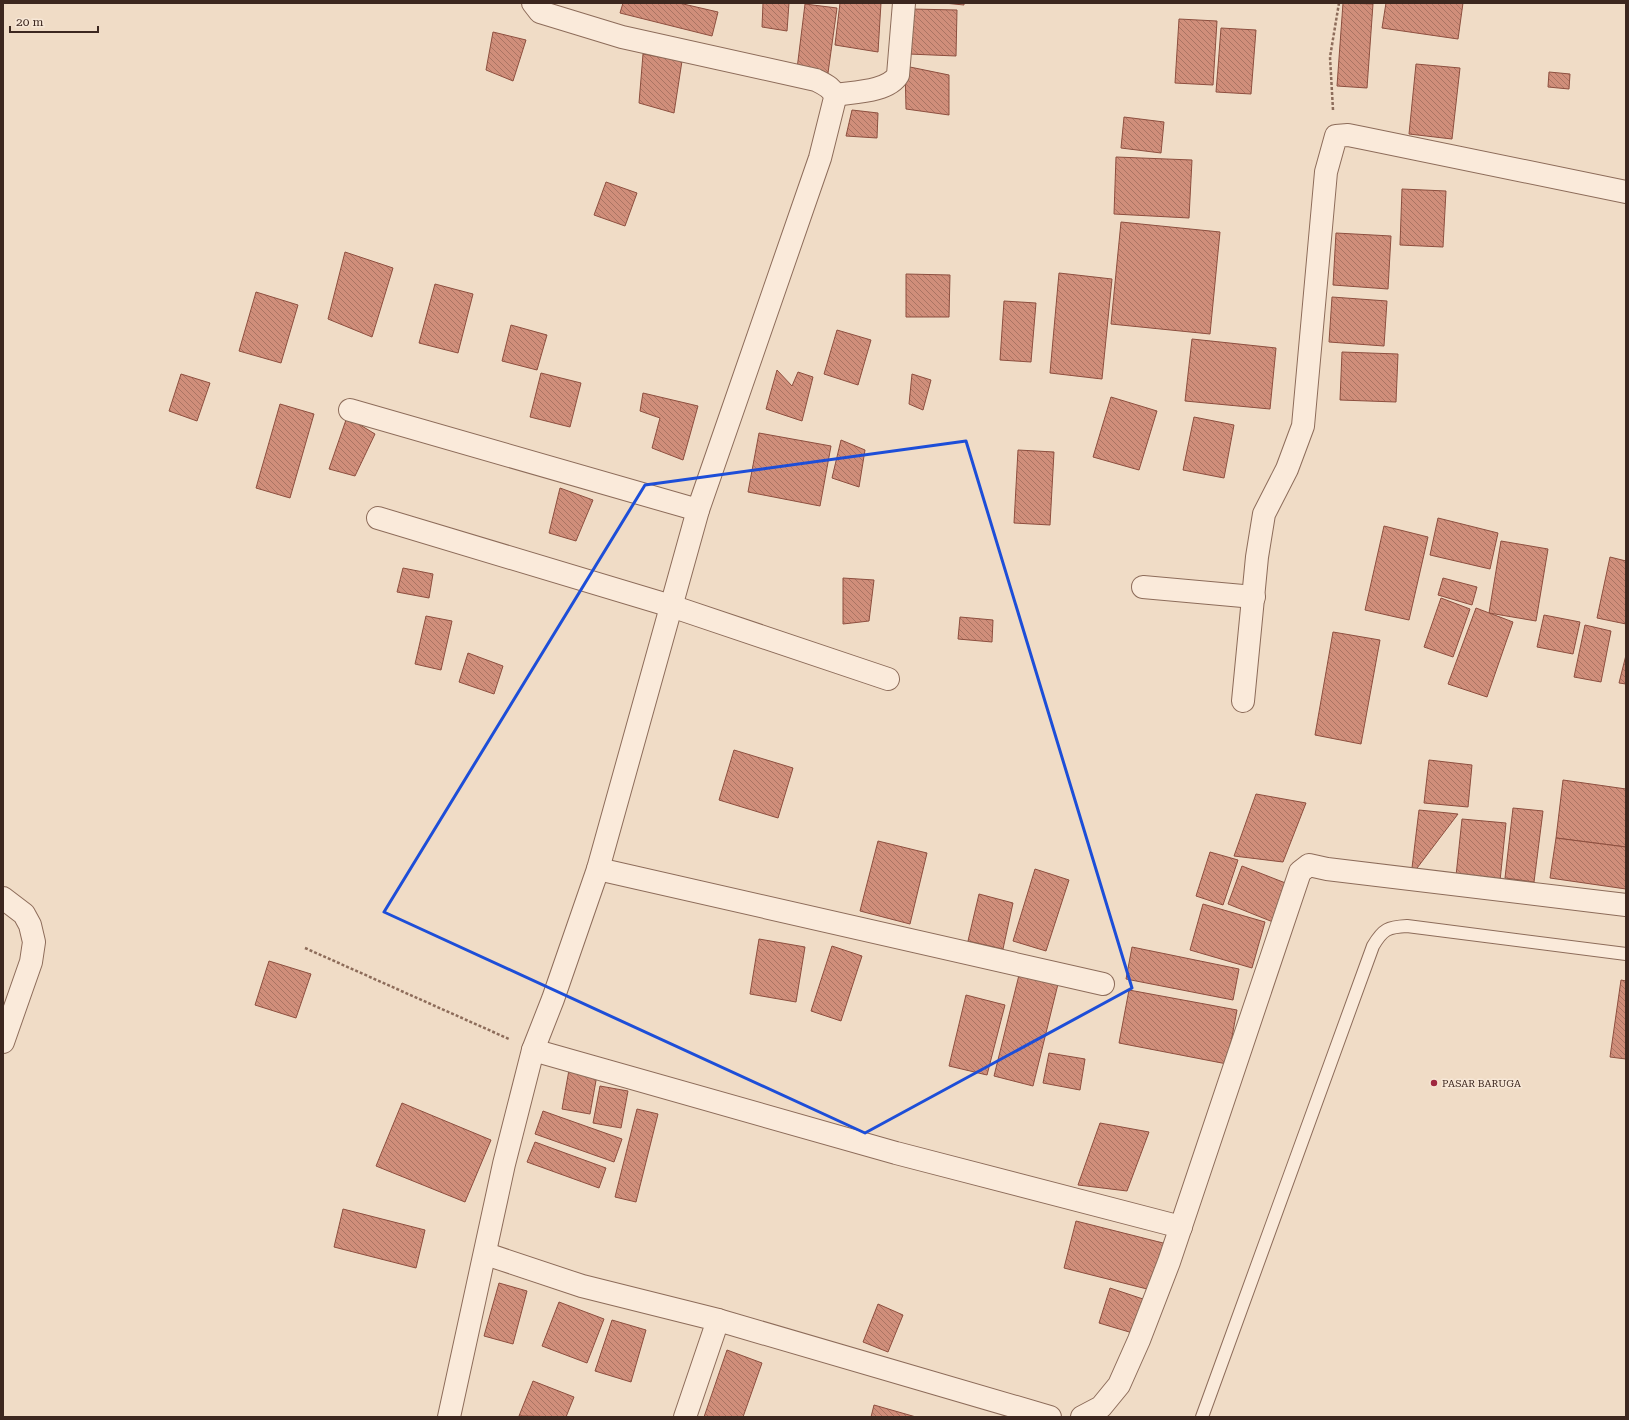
<svg xmlns="http://www.w3.org/2000/svg" width="1629" height="1420" viewBox="0 0 1629 1420" font-family="'Roboto Serif',serif">
  <style>
    .building { fill: url(#building-back-hatch); stroke: #8d4f3f }
    .lines { fill: none; stroke-linecap: round; stroke-linejoin: round }
    .service-casing { stroke: #8d6c5a; stroke-width: 14 }
    .minor-casing { stroke: #8d6c5a; stroke-width: 24 }
    .path { stroke: #8d6c5a; stroke-width: 2.5; stroke-dasharray: 3 2; stroke-linecap: butt }
    .service { stroke: #faeada; stroke-width: 12 }
    .minor { stroke: #faeada; stroke-width: 22 }
    .marked { fill: none; stroke: #1d4ed8; stroke-width: 3; stroke-linejoin: round }
    .poi-dot { fill: #9f273f; stroke: #f7e7d6; stroke-width: 1.5 }
    .labels { text-anchor: middle; stroke-width: 3; stroke-linejoin: round; paint-order: stroke }
    .poi-label { font-size: 10px; fill: #3c271f; stroke: #f7e7d6; text-anchor: start }
  </style>
  <defs>
    <pattern id="building-back-hatch" width="6" height="6" patternUnits="userSpaceOnUse"><rect width="6" height="6" fill="#d08e7a"/><path d="M-1 5l2 2M0 0l6 6M5-1l2 2" fill="none" stroke="#aa7463"/></pattern>
  </defs>
  <rect width="100%" height="100%" fill="#f0dcc6"/>
  <!-- building -->
  <g class="building">
    <polygon points="623,3 679,3 718,12 712,36 620,13"/>
    <polygon points="763,3 789,3 787,31 762,27"/>
    <polygon points="840,3 881,3 878,52 835,45"/>
    <polygon points="944,3 964,3 964,5"/>
    <polygon points="1343,3 1373,4 1367,88 1337,86"/>
    <polygon points="1386,3 1463,3 1458,39 1382,28"/>
    <polygon points="805,4 837,8 828,73 797,69"/>
    <polygon points="911,9 957,10 956,56 909,54"/>
    <polygon points="1179,19 1217,21 1213,85 1175,83"/>
    <polygon points="1221,28 1256,30 1251,94 1216,92"/>
    <polygon points="493,32 526,40 513,81 486,70"/>
    <polygon points="643,54 682,61 674,113 639,103"/>
    <polygon points="1416,64 1460,68 1452,139 1409,134"/>
    <polygon points="905,66 949,75 949,115 906,109"/>
    <polygon points="1549,72 1570,74 1569,89 1548,87"/>
    <polygon points="852,110 878,113 877,138 846,136"/>
    <polygon points="1124,117 1164,122 1161,153 1121,148"/>
    <polygon points="1116,157 1192,160 1189,218 1114,214"/>
    <polygon points="606,182 637,193 625,226 594,215"/>
    <polygon points="1402,189 1446,191 1443,247 1400,245"/>
    <polygon points="1121,222 1220,232 1210,334 1111,324"/>
    <polygon points="1336,233 1391,236 1388,289 1333,285"/>
    <polygon points="345,252 393,268 372,337 328,319"/>
    <polygon points="1059,273 1112,279 1102,379 1050,373"/>
    <polygon points="906,274 950,275 949,317 906,317"/>
    <polygon points="435,284 473,294 458,353 419,343"/>
    <polygon points="256,292 298,305 281,363 239,351"/>
    <polygon points="1332,297 1387,301 1384,346 1329,342"/>
    <polygon points="1004,301 1036,303 1031,362 1000,360"/>
    <polygon points="511,325 547,335 537,370 502,361"/>
    <polygon points="837,330 871,340 858,385 824,374"/>
    <polygon points="1192,339 1276,348 1270,409 1185,401"/>
    <polygon points="1342,352 1398,354 1396,402 1340,400"/>
    <polygon points="777,370 792,386 798,372 813,377 802,421 766,409"/>
    <polygon points="541,373 581,383 570,427 530,417"/>
    <polygon points="181,374 210,383 197,421 169,411"/>
    <polygon points="912,374 931,380 923,410 909,404"/>
    <polygon points="643,393 698,406 683,460 652,448 660,418 640,411"/>
    <polygon points="1111,397 1157,411 1139,470 1093,457"/>
    <polygon points="280,404 314,414 290,498 256,488"/>
    <polygon points="347,417 375,434 355,476 329,469"/>
    <polygon points="1194,417 1234,425 1224,478 1183,470"/>
    <polygon points="759,433 831,446 820,506 748,492"/>
    <polygon points="841,440 865,450 859,487 832,478"/>
    <polygon points="1018,450 1054,452 1050,525 1014,523"/>
    <polygon points="560,488 593,500 576,541 549,533"/>
    <polygon points="1438,518 1498,533 1490,569 1430,555"/>
    <polygon points="1384,526 1428,537 1409,620 1365,610"/>
    <polygon points="1501,541 1548,549 1536,621 1489,613"/>
    <polygon points="1610,557 1626,561 1626,624 1597,618"/>
    <polygon points="403,568 433,574 429,598 397,592"/>
    <polygon points="843,578 874,580 869,621 843,624"/>
    <polygon points="1443,578 1477,587 1472,605 1438,595"/>
    <polygon points="1441,598 1470,609 1453,657 1424,647"/>
    <polygon points="1476,608 1513,622 1487,697 1448,684"/>
    <polygon points="1544,615 1580,622 1573,654 1537,647"/>
    <polygon points="426,616 452,621 441,670 415,664"/>
    <polygon points="960,617 993,620 992,642 958,639"/>
    <polygon points="1585,625 1611,631 1601,682 1574,677"/>
    <polygon points="1333,632 1380,640 1361,744 1315,735"/>
    <polygon points="468,653 503,666 494,694 459,682"/>
    <polygon points="1626,655 1626,684 1619,683"/>
    <polygon points="734,750 793,768 778,818 719,800"/>
    <polygon points="1429,760 1472,765 1468,807 1424,803"/>
    <polygon points="1563,780 1626,789 1626,847 1556,838"/>
    <polygon points="1256,794 1306,803 1283,862 1234,856"/>
    <polygon points="1513,808 1543,811 1534,882 1505,878"/>
    <polygon points="1419,810 1458,814 1411,876"/>
    <polygon points="1462,819 1506,823 1500,881 1456,876"/>
    <polygon points="1556,838 1626,847 1626,889 1550,878"/>
    <polygon points="878,841 927,853 910,924 860,911"/>
    <polygon points="1210,852 1238,860 1223,905 1196,896"/>
    <polygon points="1242,866 1288,884 1273,922 1228,904"/>
    <polygon points="1035,869 1069,880 1046,951 1013,941"/>
    <polygon points="979,894 1013,903 1003,949 968,941"/>
    <polygon points="1203,904 1265,922 1252,968 1190,950"/>
    <polygon points="759,939 805,947 796,1002 750,994"/>
    <polygon points="832,946 862,956 841,1021 811,1011"/>
    <polygon points="1132,947 1239,969 1233,1000 1126,979"/>
    <polygon points="269,961 311,974 296,1018 255,1005"/>
    <polygon points="1019,975 1058,984 1033,1086 994,1076"/>
    <polygon points="1621,980 1626,981 1626,1059 1610,1057"/>
    <polygon points="1129,990 1237,1010 1227,1064 1119,1043"/>
    <polygon points="966,995 1005,1005 987,1075 949,1066"/>
    <polygon points="1049,1053 1085,1059 1080,1090 1043,1083"/>
    <polygon points="569,1070 597,1075 590,1114 562,1109"/>
    <polygon points="600,1086 628,1091 621,1128 593,1123"/>
    <polygon points="402,1103 491,1140 465,1202 376,1166"/>
    <polygon points="637,1109 658,1114 636,1202 615,1197"/>
    <polygon points="543,1111 622,1139 614,1162 535,1134"/>
    <polygon points="1100,1123 1149,1132 1127,1191 1078,1185"/>
    <polygon points="535,1142 606,1168 599,1188 527,1162"/>
    <polygon points="343,1209 425,1230 416,1268 334,1247"/>
    <polygon points="1076,1221 1167,1244 1155,1291 1064,1268"/>
    <polygon points="499,1283 527,1291 513,1344 484,1336"/>
    <polygon points="1110,1288 1146,1300 1136,1334 1099,1323"/>
    <polygon points="559,1302 604,1319 587,1363 542,1346"/>
    <polygon points="878,1304 903,1315 888,1352 863,1342"/>
    <polygon points="612,1320 646,1330 631,1382 595,1371"/>
    <polygon points="727,1350 762,1363 743,1417 704,1417"/>
    <polygon points="533,1381 574,1397 566,1417 519,1416"/>
    <polygon points="874,1405 916,1417 871,1417"/>
  </g>
  <g class="lines">
    <defs>
      <path id="service" d="M1202,1417L1373,946C1383,929 1388,927 1407,926L1626,954"/>
      <g id="minor">
        <path d="M835,95C853,92 888,92 898,75L904,3"/>
        <polyline points="350,410 698,510"/>
        <polyline points="378,518 671,606 888,679"/>
        <polyline points="1143,587 1254,597"/>
        <polyline points="1243,701 1257,557 1264,514 1287,469 1303,426 1326,172 1336,136 1348,135 1363,138 1626,192"/>
        <polyline points="598,869 1103,984"/>
        <polyline points="3,898 24,914 30,925 34,942 31,962 3,1042"/>
        <polyline points="533,1050 896,1153 1181,1227"/>
        <polyline points="486,1254 582,1286 718,1320 685,1417"/>
        <polyline points="718,1320 1050,1417"/>
        <path d="M449,1417L504,1164L533,1050L553,999L598,869L698,510L820,158L835,98C834,88 824,84 816,80L622,37L540,12L533,3"/>
        <polyline points="1082,1417 1101,1407 1119,1385 1139,1340 1169,1262 1300,872 1309,865 1327,869 1626,905"/>
      </g>
    </defs>
    <!-- service casing -->
    <use href="#service" class="service-casing"/>
    <!-- minor casing -->
    <use href="#minor" class="minor-casing"/>
    <!-- path -->
    <g class="path">
      <polyline points="1333,110 1330,57 1339,3"/>
      <polyline points="305,948 509,1039"/>
    </g>
    <!-- service -->
    <use href="#service" class="service"/>
    <!-- minor -->
    <use href="#minor" class="minor"/>
  </g>
  <!-- marked area -->
  <path class="marked" d="M966,441L1132,988L865,1133L384,912L645,485Z"/>
  <!-- markers -->
  <circle class="poi-dot" cx="1434" cy="1083" r="4"/>
  <g class="labels">
    <!-- poi labels -->
    <g class="poi-label">
      <text x="1442" y="1087">PASAR BARUGA</text>
    </g>
  </g>
  <!-- border -->
  <rect width="1629" height="1420" fill="none" stroke="#3c271f" stroke-width="8"/>
  <!-- scale -->
  <path d="M10 26v6h88v-6" fill="none" stroke="#3c271f" stroke-width="2"/>
  <text x="16" y="26" font-size="12" fill="#3c271f" stroke="#f7e7d6" stroke-width="3" paint-order="stroke">20 m</text>
</svg>
